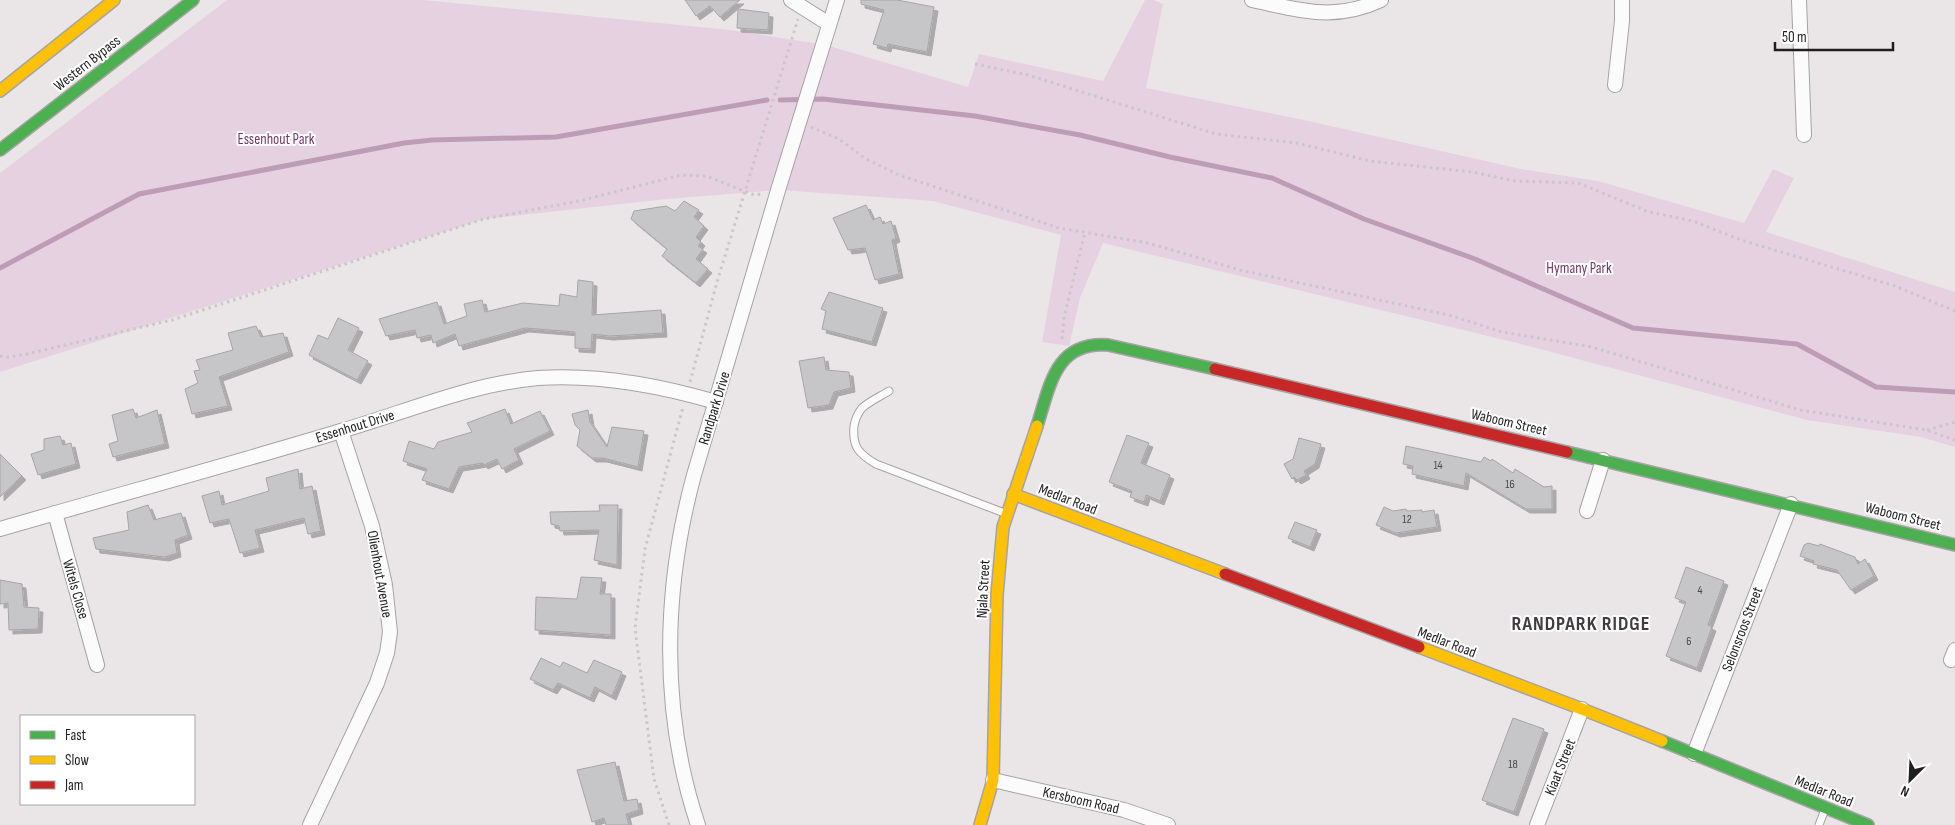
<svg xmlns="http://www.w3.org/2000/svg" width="1955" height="825" viewBox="0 0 1955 825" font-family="'Sofia Sans Condensed',sans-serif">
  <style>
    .green { fill: #e6d1e1 }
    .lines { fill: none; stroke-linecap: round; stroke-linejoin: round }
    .stream { stroke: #bd9cb6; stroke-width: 5 }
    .building { fill: #c6c6c8; stroke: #a6a5a6; filter: url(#shadow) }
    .lane-casing { stroke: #a6a3a4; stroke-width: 9 }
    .street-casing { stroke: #a6a3a4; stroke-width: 16 }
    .fast-casing { stroke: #a6a3a4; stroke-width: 14 }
    .slow-casing { stroke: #a6a3a4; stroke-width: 14 }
    .jam-casing { stroke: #a6a3a4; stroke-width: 14 }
    .path { stroke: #c9c7c8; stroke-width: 3; stroke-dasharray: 2.5 4; stroke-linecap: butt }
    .lane { stroke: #fcfbfc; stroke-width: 7 }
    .street { stroke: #fcfbfc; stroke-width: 14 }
    .fast { stroke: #4caf50; stroke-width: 11 }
    .slow { stroke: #ffc107; stroke-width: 11 }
    .jam { stroke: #c62828; stroke-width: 11 }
    .labels { text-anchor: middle; stroke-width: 4; stroke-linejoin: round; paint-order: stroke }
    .number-label { font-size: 12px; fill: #4a4849 }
    .street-label { font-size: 15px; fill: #201e1f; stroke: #fff }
    .park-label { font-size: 15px; fill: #723869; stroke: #fff }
    .district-label { font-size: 20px; font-weight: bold; letter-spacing: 1px; fill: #413c40; stroke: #fff }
  </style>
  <defs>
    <filter id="shadow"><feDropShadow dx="4" dy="4" stdDeviation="0" flood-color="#0004"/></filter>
  </defs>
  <rect width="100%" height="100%" fill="#eae6e8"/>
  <!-- green -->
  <polygon class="green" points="227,0 423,0 731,30 826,45 968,87 979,54 1103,81 1145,0 1154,0 1163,4 1146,88 1304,120 1521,169 1598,181 1744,223 1773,169 1794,178 1766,232 1955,292 1955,447 1921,437 1807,420 1517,343 1103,243 1080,298 1069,346 1042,342 1061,235 933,201 779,190 667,199 484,219 0,372 0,173"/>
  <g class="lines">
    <!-- stream -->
    <g class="stream">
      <polyline points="780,100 823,99 975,116 1080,135 1170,157 1272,178 1364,219 1475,259 1633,328 1797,344 1876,387 1955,392"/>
      <polyline points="0,268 139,194 404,143 432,140 556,137 767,100"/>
    </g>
  </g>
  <!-- building -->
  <g class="building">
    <polygon points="685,0 740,0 720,17 710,6 696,16"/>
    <polygon points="861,0 897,0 934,7 927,52 888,44 887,48 873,44 884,10 861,4"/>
    <polygon points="738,9 769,13 768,30 737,28"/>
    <polygon points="684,201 699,210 694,217 704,226 696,237 701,242 698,246 703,249 696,259 708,269 696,283 662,256 667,249 631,219 634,211 666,206 675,211"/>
    <polygon points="866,205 873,220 880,217 883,224 891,221 896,238 892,240 899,274 875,280 865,248 848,250 833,218"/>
    <polygon points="578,280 593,282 592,315 661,310 663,333 609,336 592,334 591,349 575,348 575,332 525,328 459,346 455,334 433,343 431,335 417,338 415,330 386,336 379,319 437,302 444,324 467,316 464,304 482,300 485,312 523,303 559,306 560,294 577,297"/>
    <polygon points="829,292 883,308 872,342 822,329 826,311 821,309"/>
    <polygon points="338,318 359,328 348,350 368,361 357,380 309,355 318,335 328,339"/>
    <polygon points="256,326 261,337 283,333 289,352 219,377 228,406 192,414 185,389 198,383 194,371 200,370 196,360 233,350 228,333"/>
    <polygon points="824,357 826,370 849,372 851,388 834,392 829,405 808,408 799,361"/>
    <polygon points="133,409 136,418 157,410 165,444 113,457 109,444 118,441 112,415"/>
    <polygon points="505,409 511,424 540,411 550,431 514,449 519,460 502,469 497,459 484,465 483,463 459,467 449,489 422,480 427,469 403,461 409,441 434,449 438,442 472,432 467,423"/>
    <polygon points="588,410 590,422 607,447 612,427 644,431 638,467 603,458 592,458 577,446 580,430 575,425 572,414"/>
    <polygon points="1127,435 1149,443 1141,463 1170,475 1160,501 1146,495 1144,502 1130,497 1132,491 1109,482"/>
    <polygon points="60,436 63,445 71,443 76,464 38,475 31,454 44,450 44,439"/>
    <polygon points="1299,438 1321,444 1315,464 1304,471 1306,475 1297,480 1294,477 1292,479 1284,464 1293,459"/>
    <polygon points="1406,446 1481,462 1484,457 1491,461 1492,459 1513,473 1515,469 1544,487 1552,486 1552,509 1526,509 1466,473 1464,486 1412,474 1413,466 1403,464"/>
    <polygon points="0,454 22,476 0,497"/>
    <polygon points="298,469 300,489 312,486 321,531 308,534 304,518 255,530 260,548 240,553 229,519 210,523 202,496 219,491 222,505 269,491 266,478"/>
    <polygon points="148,505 154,520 181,513 188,535 175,540 177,553 165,557 96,549 93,538 129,530 127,512"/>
    <polygon points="599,505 618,505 617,565 594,560 599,530 560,531 559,526 551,524 550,512 600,511"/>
    <polygon points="1384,507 1393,511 1406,509 1407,511 1422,510 1422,512 1434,510 1437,527 1396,533 1376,525"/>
    <polygon points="1295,522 1317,530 1310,547 1288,538"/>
    <polygon points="1808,543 1819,546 1820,544 1855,557 1858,564 1865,559 1874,576 1851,590 1837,570 1813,564 1814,561 1800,556 1804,545"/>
    <polygon points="1686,567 1724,581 1708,625 1712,627 1697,668 1666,656 1686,602 1675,598"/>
    <polygon points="581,577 602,578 600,594 611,594 611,635 535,630 536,597 577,599"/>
    <polygon points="0,580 22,584 24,607 39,608 38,629 9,630 8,603 0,604"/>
    <polygon points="541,658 560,667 563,662 587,673 594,660 622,672 612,696 595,687 590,698 558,683 553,690 530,679"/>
    <polygon points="1513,718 1544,729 1514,812 1482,800"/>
    <polygon points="615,762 624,801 637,799 639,810 626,814 629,825 606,825 604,818 592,822 577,770"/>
  </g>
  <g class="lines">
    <defs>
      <g id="lane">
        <path d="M889,391C881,396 870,401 862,408C858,413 855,420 854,426C852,447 859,454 876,464L1007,514"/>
        <polyline points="1819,825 1825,809"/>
      </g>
      <g id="street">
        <polyline points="791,0 829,24"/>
        <path d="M1252,0C1299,10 1334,22 1381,0"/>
        <polyline points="1799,0 1804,135"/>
        <polyline points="1615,85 1622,21 1622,0"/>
        <polyline points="1587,511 1603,460"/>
        <polyline points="55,513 97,665"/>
        <path d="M0,529C114,496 228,465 341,431C406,412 470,384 538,378C599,374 658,385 716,402"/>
        <polyline points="1951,660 1955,650"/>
        <polyline points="1694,754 1791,504"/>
        <polyline points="993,780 1124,810 1168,825"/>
        <polyline points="310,825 377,683 387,653 390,632 385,585 372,526 341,431"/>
        <path d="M698,825C660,712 663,589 694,475L779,187L837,0"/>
        <polyline points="1537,825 1582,709"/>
      </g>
      <g id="fast">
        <polyline points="0,150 193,0"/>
        <path d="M1037,426C1050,386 1055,341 1108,345L1215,369"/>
        <polyline points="1567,452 1955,545"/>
        <polyline points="1662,741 1868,825"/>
      </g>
      <g id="slow">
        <polyline points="0,91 114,0"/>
        <polyline points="1013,494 1225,574"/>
        <polyline points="1419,647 1582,709 1662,741"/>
        <polyline points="980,825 993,780 997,595 1003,527 1037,426"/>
      </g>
      <g id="jam">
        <polyline points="1215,369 1567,452"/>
        <polyline points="1225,574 1419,647"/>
      </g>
    </defs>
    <!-- lane casing -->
    <use href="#lane" class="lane-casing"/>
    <!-- street casing -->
    <use href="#street" class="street-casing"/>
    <!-- fast casing -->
    <use href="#fast" class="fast-casing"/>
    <!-- slow casing -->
    <use href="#slow" class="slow-casing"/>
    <!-- jam casing -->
    <use href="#jam" class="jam-casing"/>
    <!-- path -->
    <g class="path">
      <polyline points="975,64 1028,75 1216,134 1297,143 1370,161 1472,172 1515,181 1578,183 1649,212 1693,221 1741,240 1895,286 1955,311"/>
      <polyline points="811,127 839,139 866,159 899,175 1059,228 1148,243 1240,270 1449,315 1502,332 1592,347 1800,410 1926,430 1955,440"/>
      <polyline points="1062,339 1064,317 1085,232"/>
      <polyline points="0,356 9,357 27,354 172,320 484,219 579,201 681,175 706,176 754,195 762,194"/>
      <polyline points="690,382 717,282 798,19"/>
      <polyline points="1927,430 1955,422"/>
      <polyline points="669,825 654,779 635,628 645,549 683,407"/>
    </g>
    <!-- lane -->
    <use href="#lane" class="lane"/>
    <!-- street -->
    <use href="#street" class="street"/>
    <!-- fast -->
    <use href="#fast" class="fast"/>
    <!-- slow -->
    <use href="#slow" class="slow"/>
    <!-- jam -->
    <use href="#jam" class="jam"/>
  </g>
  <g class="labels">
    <!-- number labels -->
    <g class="number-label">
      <text x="1438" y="469">14</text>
      <text x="1510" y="488">16</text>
      <text x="1407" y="523">12</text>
      <text x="1700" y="594">4</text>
      <text x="1689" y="645">6</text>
      <text x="1513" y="768">18</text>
    </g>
    <!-- street labels -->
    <g class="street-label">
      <text transform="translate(87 63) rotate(-38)" y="5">Western Bypass</text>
      <text transform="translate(714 408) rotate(-73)" y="5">Randpark Drive</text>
      <text transform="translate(1509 422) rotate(13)" y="5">Waboom Street</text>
      <text transform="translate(355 426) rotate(-17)" y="5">Essenhout Drive</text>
      <text transform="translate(1068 499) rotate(21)" y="5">Medlar Road</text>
      <text transform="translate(1903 516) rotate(14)" y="5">Waboom Street</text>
      <text transform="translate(380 574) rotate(80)" y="5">Olienhout Avenue</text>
      <text transform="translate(76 589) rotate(74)" y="5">Witels Close</text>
      <text transform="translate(983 589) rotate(-87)" y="5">Njala Street</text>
      <text transform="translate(1742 629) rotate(-69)" y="5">Selonsroos Street</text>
      <text transform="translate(1447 642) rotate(21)" y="5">Medlar Road</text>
      <text transform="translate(1560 767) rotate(-68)" y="5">Kiaat Street</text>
      <text transform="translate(1824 791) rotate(22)" y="5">Medlar Road</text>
      <text transform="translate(1081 800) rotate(13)" y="5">Kersboom Road</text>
    </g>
    <!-- park labels -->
    <g class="park-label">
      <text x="276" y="144">Essenhout Park</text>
      <text x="1579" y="273">Hymany Park</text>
    </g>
    <!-- district labels -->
    <g class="district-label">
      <text x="1581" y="630">RANDPARK RIDGE</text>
    </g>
  </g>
  <!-- legend -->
  <rect x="20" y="715" width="175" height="90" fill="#ffffff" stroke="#a6a5a5"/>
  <rect x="30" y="731" width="25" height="8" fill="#4caf50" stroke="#a6a5a5"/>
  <text x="65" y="740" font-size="15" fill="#201e1f">Fast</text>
  <rect x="30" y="756" width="25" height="8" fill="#ffc107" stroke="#a6a5a5"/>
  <text x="65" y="765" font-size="15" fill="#201e1f">Slow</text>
  <rect x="30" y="781" width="25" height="8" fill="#c62828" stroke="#a6a5a5"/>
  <text x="65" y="790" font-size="15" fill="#201e1f">Jam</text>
  <!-- north arrow -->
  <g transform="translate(1910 780) rotate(204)" stroke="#ffffff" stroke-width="4" paint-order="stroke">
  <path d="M0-4L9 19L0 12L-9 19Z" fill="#201e1f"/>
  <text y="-8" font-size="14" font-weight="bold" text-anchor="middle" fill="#201e1f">N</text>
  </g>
  <!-- scale -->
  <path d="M1775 42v8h118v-8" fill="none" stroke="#201e1f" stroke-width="2.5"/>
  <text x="1782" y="42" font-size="15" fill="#201e1f" stroke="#ffffff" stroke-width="4" paint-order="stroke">50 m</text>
</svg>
